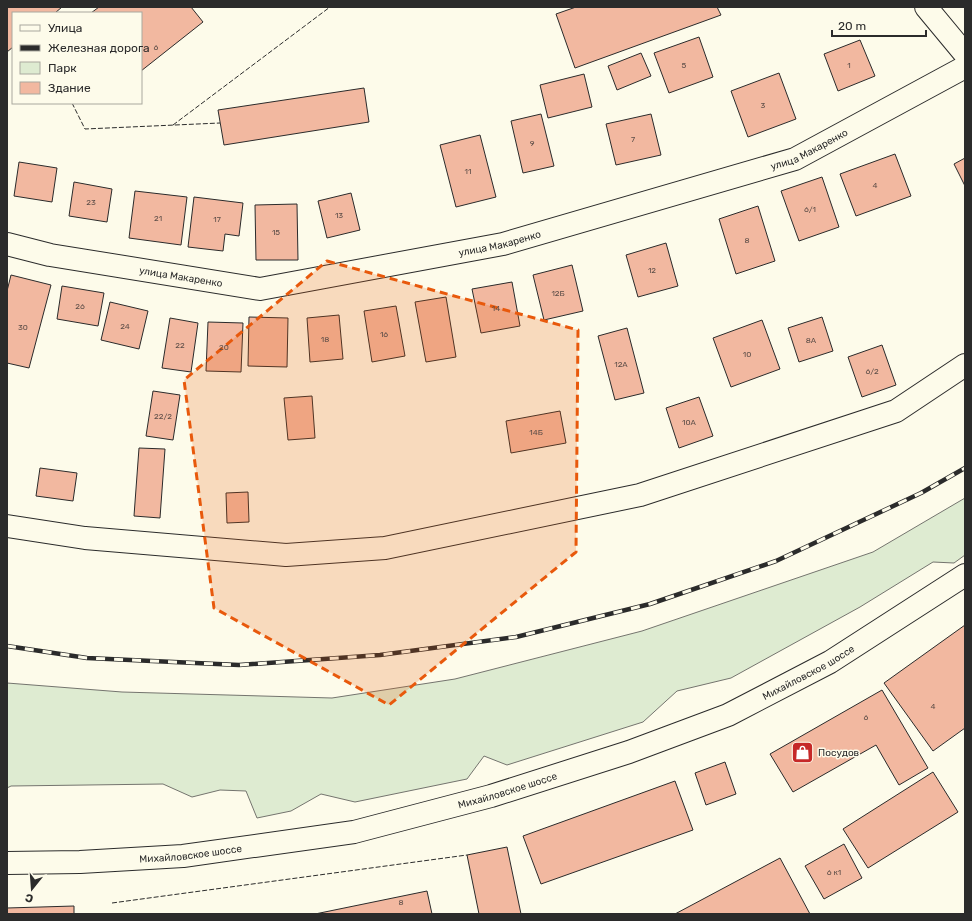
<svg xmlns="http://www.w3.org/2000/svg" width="972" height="921" viewBox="0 0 972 921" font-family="Rubik,sans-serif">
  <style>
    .green { fill: #deebd1; stroke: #74746e }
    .building { fill: #f2b8a0; stroke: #2b2b2b }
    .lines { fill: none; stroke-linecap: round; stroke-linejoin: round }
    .minor-casing { stroke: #2b2b2b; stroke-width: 24 }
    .secondary-casing { stroke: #2b2b2b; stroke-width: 24 }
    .minor { stroke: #fdfbea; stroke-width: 22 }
    .secondary { stroke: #fdfbea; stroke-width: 22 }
    .rail-casing { stroke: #2b2b2b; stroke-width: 4.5 }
    .rail { stroke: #fdfbea; stroke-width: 3; stroke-dasharray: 9; stroke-linecap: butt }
    .fence { stroke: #2b2b2b; stroke-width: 1; stroke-dasharray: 5 2; stroke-linecap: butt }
    .marked { fill: #e8590c; fill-opacity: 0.2; stroke: #e8590c; stroke-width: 3; stroke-dasharray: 8 5; stroke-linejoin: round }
    .labels { text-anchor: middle; stroke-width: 3; stroke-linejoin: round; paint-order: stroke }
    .number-label { font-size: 8px; fill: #5d4e48 }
    .street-label { font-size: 10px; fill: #2b2b2b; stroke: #fdfbea }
    .poi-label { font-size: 10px; fill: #2b2b2b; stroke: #fdfbea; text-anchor: start }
  </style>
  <rect width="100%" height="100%" fill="#fdfbea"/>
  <!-- green -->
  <polygon class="green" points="965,498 965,555 954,563 933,562 860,607 731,678 677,691 643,722 507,765 484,756 467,779 355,802 321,794 291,811 257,818 246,791 220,790 192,797 163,784 11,786 7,788 7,683 122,692 332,698 455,679 642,631 873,552"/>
  <!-- building -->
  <g class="building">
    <polygon points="7,7 62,7 55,13 13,13 13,47 7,52"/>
    <polygon points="99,7 191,7 203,22 141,71 141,13 91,13"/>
    <polygon points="576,7 717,7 721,15 575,68 556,14"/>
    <polygon points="699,37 713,77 669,93 654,53"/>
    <polygon points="860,40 875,76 838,91 824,54"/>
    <polygon points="641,53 651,76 617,90 608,66"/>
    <polygon points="779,73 796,119 748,137 731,91"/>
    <polygon points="584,74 592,107 548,118 540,85"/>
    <polygon points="364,88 369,122 224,145 218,110"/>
    <polygon points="541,114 554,166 523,173 511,121"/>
    <polygon points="651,114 661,155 616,165 606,124"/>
    <polygon points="480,135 496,197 456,207 440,145"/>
    <polygon points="895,154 911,196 856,216 840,174"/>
    <polygon points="965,158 965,186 954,164"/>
    <polygon points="19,162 57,168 52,202 14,196"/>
    <polygon points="822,177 839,227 799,241 781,191"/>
    <polygon points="74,182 112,189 107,222 69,216"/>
    <polygon points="135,191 187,197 181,245 129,238"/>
    <polygon points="351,193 360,230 327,238 318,201"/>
    <polygon points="194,197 243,203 239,236 225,234 223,251 188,247"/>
    <polygon points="297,204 298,260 256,260 255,205"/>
    <polygon points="758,206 775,261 736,274 719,219"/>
    <polygon points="666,243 678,286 638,297 626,255"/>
    <polygon points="572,265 583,311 544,320 533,275"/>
    <polygon points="11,275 51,285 29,368 7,363 7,291"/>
    <polygon points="512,282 520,326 481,333 472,289"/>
    <polygon points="62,286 104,293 98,326 57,319"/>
    <polygon points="446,297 456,357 426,362 415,302"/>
    <polygon points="110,302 148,311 139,349 101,340"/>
    <polygon points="396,306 405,356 372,362 364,311"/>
    <polygon points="339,315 343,359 310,362 307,318"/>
    <polygon points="249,317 288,318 287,367 248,366"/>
    <polygon points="822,317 833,351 799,362 788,328"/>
    <polygon points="170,318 198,323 191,372 162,368"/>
    <polygon points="762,320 780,369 731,387 713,338"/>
    <polygon points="208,322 243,323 241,372 206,371"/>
    <polygon points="627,328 644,393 615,400 598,336"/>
    <polygon points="882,345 896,385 862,397 848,357"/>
    <polygon points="153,391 180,395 173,440 146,436"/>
    <polygon points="312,396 315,438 288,440 284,398"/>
    <polygon points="699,397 713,436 679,448 666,408"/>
    <polygon points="560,411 566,443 511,453 506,421"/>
    <polygon points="139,448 165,449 160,518 134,516"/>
    <polygon points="40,468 77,473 73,501 36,496"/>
    <polygon points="248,492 249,522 227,523 226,493"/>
    <polygon points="965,625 965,728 933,751 884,683"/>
    <polygon points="882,690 928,768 899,785 876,745 793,792 770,754"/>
    <polygon points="725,762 736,794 706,805 695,773"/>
    <polygon points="933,772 958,812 868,868 843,829"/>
    <polygon points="675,781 693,830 541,884 523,836"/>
    <polygon points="844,844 862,878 824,899 805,866"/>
    <polygon points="507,847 521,914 479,914 467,855"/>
    <polygon points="780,858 810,914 675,914"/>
    <polygon points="427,891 432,914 315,914"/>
    <polygon points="74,906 74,914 7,914 7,908"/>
  </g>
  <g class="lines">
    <defs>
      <g id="minor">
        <polyline points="926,7 965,54"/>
        <path id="s1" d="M7,244L50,255L260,289L503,244L795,159L965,67"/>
        <polyline points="7,526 85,538 286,555 385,548 640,495 896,411 965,365"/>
      </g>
      <g id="secondary">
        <path id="s2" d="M7,863L80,862L183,856L354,832L491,796L629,752L728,715L830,662L965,575"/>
      </g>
    </defs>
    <!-- minor casing -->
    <use href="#minor" class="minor-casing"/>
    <!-- secondary casing -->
    <use href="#secondary" class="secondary-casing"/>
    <!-- minor -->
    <use href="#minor" class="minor"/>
    <!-- secondary -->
    <use href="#secondary" class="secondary"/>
    <defs>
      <polyline id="rail" points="7,646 87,658 239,665 380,655 516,637 650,604 776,561 921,493 965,468"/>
    </defs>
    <!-- rail casing -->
    <use href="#rail" class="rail-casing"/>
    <!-- rail -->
    <use href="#rail" class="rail"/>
    <!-- fence -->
    <g class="fence">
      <polyline points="72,103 85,129 220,123"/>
      <polyline points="173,125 330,7"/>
      <polyline points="112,903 467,855"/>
    </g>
  </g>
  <!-- marked area -->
  <path class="marked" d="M327,261L578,330L576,552L389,705L214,608L184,380Z"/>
  <!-- icons -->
  <defs>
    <symbol id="shop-square" viewBox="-11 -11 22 22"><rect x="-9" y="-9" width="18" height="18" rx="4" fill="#c62828" stroke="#fdfbea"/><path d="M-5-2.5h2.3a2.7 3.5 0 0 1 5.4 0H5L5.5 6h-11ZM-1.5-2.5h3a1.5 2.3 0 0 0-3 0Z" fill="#fff"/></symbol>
  </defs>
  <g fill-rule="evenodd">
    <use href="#shop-square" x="790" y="740" width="25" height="25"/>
  </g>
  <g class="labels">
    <!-- number labels -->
    <g class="number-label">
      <text x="156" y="50">6</text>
      <text x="684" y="68">5</text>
      <text x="849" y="68">1</text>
      <text x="763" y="108">3</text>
      <text x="633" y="142">7</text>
      <text x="532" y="146">9</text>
      <text x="468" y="174">11</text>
      <text x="875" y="188">4</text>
      <text x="91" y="205">23</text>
      <text x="810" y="212">6/1</text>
      <text x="339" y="218">13</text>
      <text x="158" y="221">21</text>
      <text x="217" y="222">17</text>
      <text x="276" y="235">15</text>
      <text x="747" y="243">8</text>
      <text x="652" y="273">12</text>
      <text x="558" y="296">12Б</text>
      <text x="80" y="309">26</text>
      <text x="496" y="311">14</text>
      <text x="125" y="329">24</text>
      <text x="23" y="330">30</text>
      <text x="384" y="337">16</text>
      <text x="325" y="342">18</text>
      <text x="811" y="343">8А</text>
      <text x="180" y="348">22</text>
      <text x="224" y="350">20</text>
      <text x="747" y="357">10</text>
      <text x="621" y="367">12А</text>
      <text x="872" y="374">6/2</text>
      <text x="163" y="419">22/2</text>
      <text x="689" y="425">10А</text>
      <text x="536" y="435">14Б</text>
      <text x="933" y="709">4</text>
      <text x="866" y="720">6</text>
      <text x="834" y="875">6 к1</text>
      <text x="401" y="905">8</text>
    </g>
    <!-- street labels -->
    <g class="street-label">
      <text dy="4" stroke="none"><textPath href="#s1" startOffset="825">улица Макаренко</textPath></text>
      <text dy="4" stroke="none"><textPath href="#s1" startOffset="501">улица Макаренко</textPath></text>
      <text dy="4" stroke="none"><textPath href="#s1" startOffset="177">улица Макаренко</textPath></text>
      <text dy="4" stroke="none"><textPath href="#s2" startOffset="832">Михайловское шоссе</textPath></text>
      <text dy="4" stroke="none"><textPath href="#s2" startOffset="508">Михайловское шоссе</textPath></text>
      <text dy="4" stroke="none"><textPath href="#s2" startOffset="184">Михайловское шоссе</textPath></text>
    </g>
    <!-- poi labels -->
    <g class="poi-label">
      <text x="818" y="756">Посудов</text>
    </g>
  </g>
  <!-- border -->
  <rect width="972" height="921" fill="none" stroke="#2b2b2b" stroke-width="16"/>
  <!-- legend -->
  <rect x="12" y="12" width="130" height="92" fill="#fdfbea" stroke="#a9a89e"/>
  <rect x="20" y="25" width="20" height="6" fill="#fdfbea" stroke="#a9a89e"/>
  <text x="48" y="32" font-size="12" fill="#2b2b2b">Улица</text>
  <rect x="20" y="45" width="20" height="6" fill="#2b2b2b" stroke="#a9a89e"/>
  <text x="48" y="52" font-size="12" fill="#2b2b2b">Железная дорога</text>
  <rect x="20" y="62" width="20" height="12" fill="#deebd1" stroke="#a9a89e"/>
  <text x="48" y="72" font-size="12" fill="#2b2b2b">Парк</text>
  <rect x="20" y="82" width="20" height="12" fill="#f2b8a0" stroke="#a9a89e"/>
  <text x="48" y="92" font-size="12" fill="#2b2b2b">Здание</text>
  <!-- north arrow -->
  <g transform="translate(32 889) rotate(197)" stroke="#fdfbea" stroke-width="3" paint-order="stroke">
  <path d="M0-3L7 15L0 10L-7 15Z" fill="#2b2b2b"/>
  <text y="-6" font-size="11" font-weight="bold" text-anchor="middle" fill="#2b2b2b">С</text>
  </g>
  <!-- scale -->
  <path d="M832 30v6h94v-6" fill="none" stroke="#2b2b2b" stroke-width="2"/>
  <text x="838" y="30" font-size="12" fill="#2b2b2b" stroke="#fdfbea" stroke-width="3" paint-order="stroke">20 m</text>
</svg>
